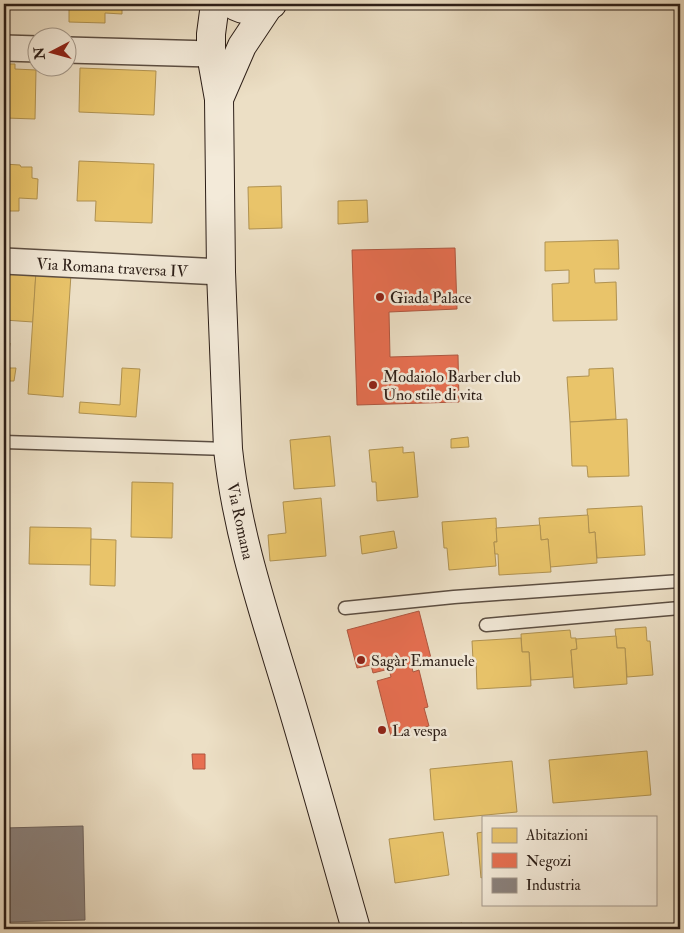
<svg xmlns="http://www.w3.org/2000/svg" width="684" height="933" viewBox="0 0 684 933" font-family="'IM FELL Double Pica',serif">
  <style>
    .homes { fill: #e9c46a; stroke: #b09251 }
    .shops { fill: #e76f51; stroke: #af5740 }
    .industry { fill: #8a817c; stroke: #6e635e }
    .lines { fill: none; stroke-linecap: round; stroke-linejoin: round }
    .service-casing { stroke: #5c4e42; stroke-width: 15 }
    .minor-casing { stroke: #5c4e42; stroke-width: 28 }
    .secondary-casing { stroke: #2c1e17; stroke-width: 30 }
    .service { stroke: #f3ead9; stroke-width: 12 }
    .minor { stroke: #f3ead9; stroke-width: 25 }
    .secondary { stroke: #f3ead9; stroke-width: 28 }
    .poi-dot { fill: #8f2418; stroke: #f3ead9; stroke-width: 2 }
    .labels { text-anchor: middle; stroke-width: 5; stroke-linejoin: round; paint-order: stroke }
    .street-label { font-size: 16px; fill: #2c1e17; stroke: #f3ead9 }
    .poi-label { font-size: 16px; fill: #2c1e17; stroke: #f3ead9; text-anchor: start }
  </style>
  <rect width="100%" height="100%" fill="#ecdfc5"/>
  <filter id="stains"><feTurbulence type="fractalNoise" baseFrequency=".004" numOctaves="4"/><feColorMatrix values="0 0 0 0 .2 0 0 0 0 .09 0 0 0 0 .02 0 0 0 .5 -.17"/></filter>
  <radialGradient id="worn" r=".72"><stop offset=".6" stop-color="#630" stop-opacity="0"/><stop offset="1" stop-color="#630" stop-opacity=".3"/></radialGradient>
  <!-- homes -->
  <g class="homes">
    <polygon points="69,4 122,4 122,14 105,13 105,23 69,22"/>
    <polygon points="4,64 15,64 15,69 36,70 35,119 6,118 6,112 4,112"/>
    <polygon points="80,68 156,71 154,115 79,112"/>
    <polygon points="79,161 154,164 152,223 95,221 96,201 77,201"/>
    <polygon points="4,164 20,165 21,167 32,167 32,178 38,179 37,199 19,198 19,211 4,211"/>
    <polygon points="281,186 282,228 249,229 248,187"/>
    <polygon points="367,200 368,222 338,224 338,201"/>
    <polygon points="618,240 619,269 594,269 595,283 616,282 617,320 553,321 552,284 569,283 569,270 545,271 545,242"/>
    <polygon points="4,269 36,271 33,322 4,320"/>
    <polygon points="36,271 71,274 63,397 28,394"/>
    <polygon points="4,343 10,343 7,368 4,368"/>
    <polygon points="4,368 16,368 14,381 4,381"/>
    <polygon points="122,368 140,369 136,417 79,413 80,402 120,405"/>
    <polygon points="613,368 616,419 570,422 567,377 589,376 589,369"/>
    <polygon points="4,387 8,387 7,405 4,405"/>
    <polygon points="627,419 629,476 588,477 587,466 572,466 570,422"/>
    <polygon points="330,436 335,486 294,489 290,440"/>
    <polygon points="468,437 469,447 451,448 451,439"/>
    <polygon points="403,447 403,453 414,452 418,497 377,501 376,482 372,482 369,450"/>
    <polygon points="132,482 173,483 172,538 131,537"/>
    <polygon points="321,498 326,556 270,561 268,535 286,533 283,502"/>
    <polygon points="642,506 645,555 597,558 595,532 589,533 587,509"/>
    <polygon points="588,515 589,533 595,532 597,563 550,567 548,539 541,540 539,518"/>
    <polygon points="496,518 497,542 494,542 496,566 449,570 447,548 444,548 442,522"/>
    <polygon points="540,525 541,540 548,539 551,572 499,575 498,554 495,554 494,542 497,542 496,528"/>
    <polygon points="30,527 91,528 91,565 29,564"/>
    <polygon points="394,531 397,548 362,554 360,536"/>
    <polygon points="91,539 116,540 115,586 90,585"/>
    <polygon points="646,627 647,641 650,641 653,675 627,677 625,648 617,648 615,629"/>
    <polygon points="570,630 571,638 576,638 576,639 577,649 571,650 573,677 531,680 529,652 522,652 521,634"/>
    <polygon points="616,636 617,648 625,648 627,684 574,688 571,650 577,649 576,639"/>
    <polygon points="521,638 522,652 529,652 531,686 477,689 476,659 473,660 472,641"/>
    <polygon points="647,751 651,795 553,803 549,760"/>
    <polygon points="512,761 517,812 434,820 430,769"/>
    <polygon points="443,832 449,875 395,883 389,839"/>
    <polygon points="483,832 483,877 481,878 477,833"/>
    <polygon points="462,923 464,929 438,929"/>
  </g>
  <!-- shops -->
  <g class="shops">
    <polygon points="455,248 457,309 389,312 390,357 458,355 459,402 357,405 352,250"/>
    <polygon points="419,611 431,658 411,663 413,672 419,670 428,707 424,708 429,726 391,736 377,681 391,677 389,669 373,673 371,665 357,668 347,630"/>
    <polygon points="192,754 205,754 205,769 193,769"/>
  </g>
  <!-- industry -->
  <polygon class="industry" points="83,826 85,920 4,922 4,828"/>
  <g class="lines">
    <defs>
      <g id="service">
        <polyline points="4,442 228,449"/>
        <polyline points="345,608 454,597 680,581"/>
        <polyline points="486,625 680,608"/>
      </g>
      <g id="minor">
        <polyline points="4,48 38,49"/>
        <polyline points="68,50 211,54"/>
        <polyline points="4,261 221,272"/>
      </g>
      <g id="secondary">
        <path d="M215,4L211,34V54L219,99L221,272L228,449C237,535 265,616 290,699C313,776 334,852 356,929"/>
        <path d="M232,4C244,12 260,12 272,4"/>
        <polyline points="219,99 242,46 268,7"/>
      </g>
    </defs>
    <!-- service casing -->
    <use href="#service" class="service-casing"/>
    <!-- minor casing -->
    <use href="#minor" class="minor-casing"/>
    <!-- secondary casing -->
    <use href="#secondary" class="secondary-casing"/>
    <!-- service -->
    <use href="#service" class="service"/>
    <!-- minor -->
    <use href="#minor" class="minor"/>
    <!-- secondary -->
    <use href="#secondary" class="secondary"/>
  </g>
  <!-- markers -->
  <g class="poi-dot">
    <circle cx="380" cy="297" r="5"/>
    <circle cx="373" cy="385" r="5"/>
    <circle cx="361" cy="660" r="5"/>
    <circle cx="382" cy="730" r="5"/>
  </g>
  <g class="labels">
    <!-- street labels -->
    <g class="street-label">
      <text transform="translate(112 267) rotate(3)" y="6">Via Romana traversa IV</text>
      <text transform="translate(241 521) rotate(78)" y="6">Via Romana</text>
    </g>
    <!-- poi labels -->
    <g class="poi-label">
      <text x="390" y="303">Giada Palace</text>
      <text x="383" y="382">Modaiolo Barber club<tspan x="383" dy="18">Uno stile di vita</tspan></text>
      <text x="371" y="666">Sagàr Emanuele</text>
      <text x="392" y="736">La vespa</text>
    </g>
  </g>
  <!-- margin -->
  <rect width="684" height="933" fill="none" stroke="#ecdfc5" stroke-width="20"/>
  <rect x="5" y="5" width="674" height="923" fill="none" stroke="#2c1e17" stroke-width="2.5"/>
  <rect x="10" y="10" width="664" height="913" fill="none" stroke="#2c1e17"/>
  <!-- legend -->
  <rect x="482" y="816" width="175" height="90" fill="#f3ead9" stroke="#a3988b"/>
  <rect x="492" y="828" width="25" height="15" fill="#e9c46a" stroke="#a3988b"/>
  <text x="526" y="840" font-size="15" fill="#2c1e17">Abitazioni</text>
  <rect x="492" y="853" width="25" height="15" fill="#e76f51" stroke="#a3988b"/>
  <text x="526" y="866" font-size="15" fill="#2c1e17">Negozi</text>
  <rect x="492" y="878" width="25" height="15" fill="#8a817c" stroke="#a3988b"/>
  <text x="526" y="890" font-size="15" fill="#2c1e17">Industria</text>
  <!-- north arrow -->
  <g transform="translate(52 52) rotate(264)"><circle r="24" fill="#f3ead9" stroke="#a3988b"/>
  <path d="M0-4L9 19L0 12L-9 19Z" fill="#8f2418"/>
  <text y="-8" font-size="14" font-weight="bold" text-anchor="middle" fill="#2c1e17">N</text>
  </g>
  <rect width="100%" height="100%" filter="url(#stains)"/>
  <rect width="100%" height="100%" fill="url(#worn)"/>
</svg>
